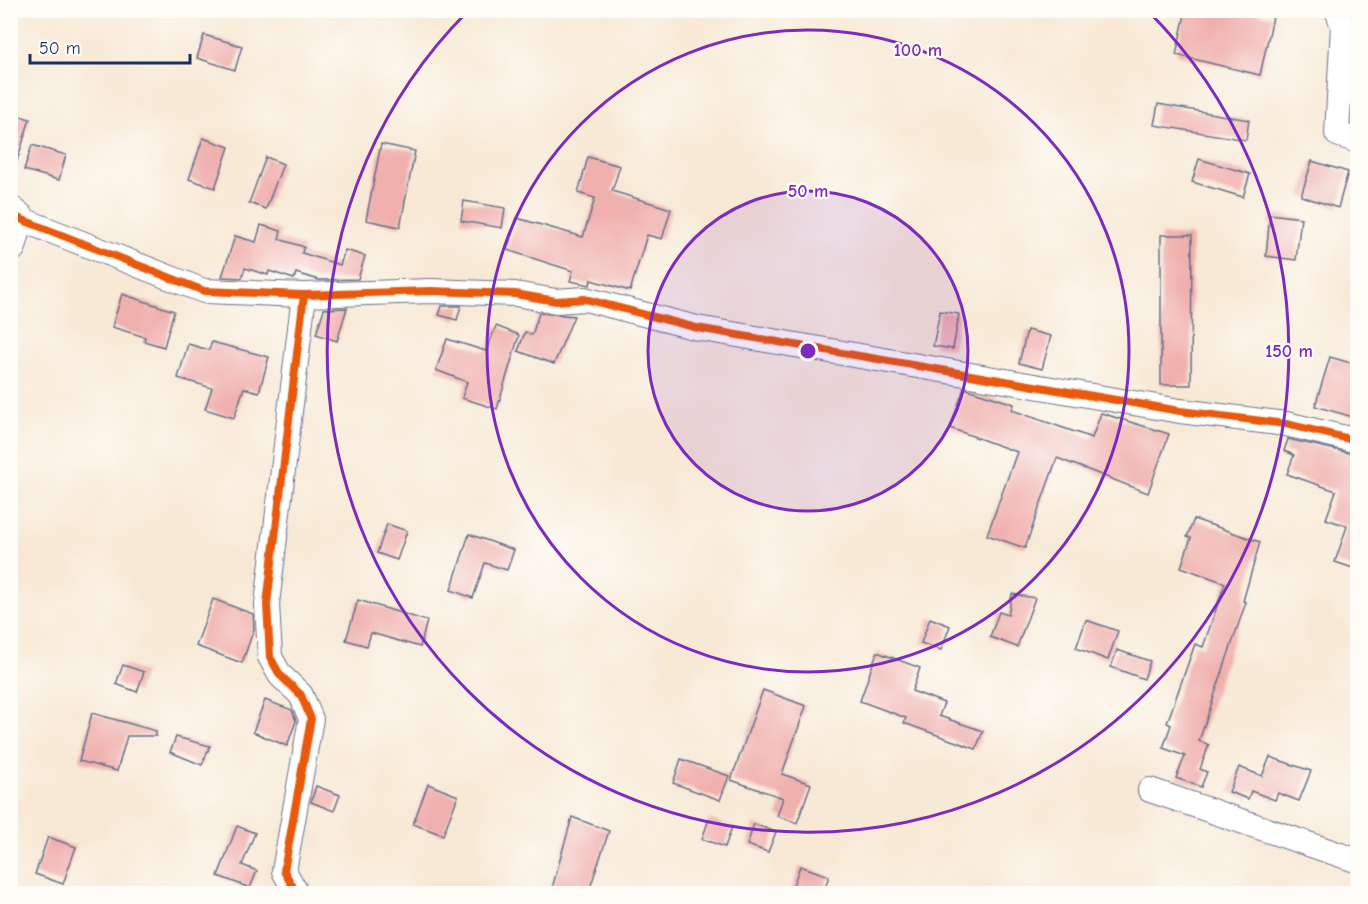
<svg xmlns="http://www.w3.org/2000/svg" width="1368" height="904" viewBox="0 0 1368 904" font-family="'Comic Neue',sans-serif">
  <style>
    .building { fill: #f0b0ae }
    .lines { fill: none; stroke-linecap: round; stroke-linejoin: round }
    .minor-casing { stroke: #687088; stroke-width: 26 }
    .major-casing { stroke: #687088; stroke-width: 34 }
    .minor { stroke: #fff; stroke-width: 24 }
    .major { stroke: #fff; stroke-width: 32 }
    .cycleway-casing { stroke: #fdfcf7; stroke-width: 11 }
    .cycleway { stroke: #e8590c; stroke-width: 8 }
    .ring { fill: none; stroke: #7b2cbf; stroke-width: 3 }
    .centre { fill: #7b2cbf; stroke: #fdfcf7; stroke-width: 3 }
    .ring-label { font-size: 18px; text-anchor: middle; font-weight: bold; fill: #7b2cbf; stroke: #fdfcf7; stroke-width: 4.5; stroke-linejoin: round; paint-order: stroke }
  </style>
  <rect width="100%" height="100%" fill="#fdfcf7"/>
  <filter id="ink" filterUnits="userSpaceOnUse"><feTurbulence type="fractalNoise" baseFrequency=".0167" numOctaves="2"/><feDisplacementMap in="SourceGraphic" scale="12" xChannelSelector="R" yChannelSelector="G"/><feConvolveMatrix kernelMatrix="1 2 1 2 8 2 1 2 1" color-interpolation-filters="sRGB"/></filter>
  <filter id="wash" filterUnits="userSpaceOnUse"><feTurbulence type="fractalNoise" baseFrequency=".008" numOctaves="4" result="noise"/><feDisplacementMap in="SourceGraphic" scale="24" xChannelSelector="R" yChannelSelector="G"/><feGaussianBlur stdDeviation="1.35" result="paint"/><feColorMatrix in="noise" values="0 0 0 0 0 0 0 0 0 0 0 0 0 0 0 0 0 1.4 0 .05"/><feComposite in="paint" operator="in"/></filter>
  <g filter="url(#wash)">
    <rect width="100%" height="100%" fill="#f8e9d6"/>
    <g id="blocks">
      <!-- building -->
      <g class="building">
        <polygon points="1186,10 1244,10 1273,17 1260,75 1176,55"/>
        <polygon points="204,35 242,46 235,70 197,58"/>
        <polygon points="1158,104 1249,120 1246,140 1154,125"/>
        <polygon points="10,113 30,119 15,167 10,167"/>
        <polygon points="203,138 229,147 215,188 189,179"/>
        <polygon points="381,144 415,151 400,227 366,220"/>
        <polygon points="32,145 66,155 59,180 24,170"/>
        <polygon points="266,157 283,164 266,209 249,203"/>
        <polygon points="588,157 620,166 612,191 671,209 662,239 647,235 630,291 591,280 590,285 570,281 573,271 507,250 517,218 583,237 595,198 578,193"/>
        <polygon points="1199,159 1250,174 1243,197 1192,182"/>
        <polygon points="1312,161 1348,172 1338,208 1301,196"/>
        <polygon points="464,201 505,208 502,228 461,221"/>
        <polygon points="1270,214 1301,218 1296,260 1266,256"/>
        <polygon points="261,225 281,231 279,239 304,247 302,253 340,265 345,250 365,256 358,279 319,280 296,273 294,279 269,271 268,275 245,268 242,278 222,277 235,236 256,242"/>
        <polygon points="1161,235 1192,235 1191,385 1161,385"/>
        <polygon points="122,294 174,311 164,347 144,341 145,337 112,327"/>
        <polygon points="442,306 461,306 457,320 439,315"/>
        <polygon points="347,308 337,341 316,334 324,309"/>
        <polygon points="940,311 959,314 953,349 933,346"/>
        <polygon points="539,313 574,316 554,364 518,351 525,332 532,335"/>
        <polygon points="496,326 519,335 497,409 462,398 467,382 436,370 447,339 486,351"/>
        <polygon points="1027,330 1051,336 1042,369 1019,363"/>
        <polygon points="212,342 269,357 259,392 244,388 234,418 205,409 212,388 178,378 188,344 209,350"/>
        <polygon points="1330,357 1358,365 1358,426 1351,425 1353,417 1315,406"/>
        <polygon points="964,388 1014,404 1012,410 1092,438 1101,413 1169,434 1148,493 1057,458 1025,548 987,535 1017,452 950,428"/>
        <polygon points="1288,439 1358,455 1358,557 1353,568 1335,562 1347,526 1326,519 1336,491 1287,474 1294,455 1284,451"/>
        <polygon points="1194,519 1260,542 1243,601 1246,602 1199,741 1209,745 1200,769 1207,772 1201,787 1176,778 1185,756 1163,748 1171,725 1167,723 1195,644 1203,647 1225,583 1181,567 1191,538 1187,537"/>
        <polygon points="387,524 407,531 397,560 377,553"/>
        <polygon points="469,534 514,550 507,570 485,563 473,598 451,590"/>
        <polygon points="1012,594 1035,598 1017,647 990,637 999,612 1008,615"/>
        <polygon points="213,599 253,614 254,629 242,663 196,646"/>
        <polygon points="358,600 427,621 420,647 371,633 367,646 346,640"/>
        <polygon points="930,618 950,626 941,650 921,643"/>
        <polygon points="1086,620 1118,631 1108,660 1076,648"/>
        <polygon points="1117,650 1150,661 1144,679 1111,667"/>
        <polygon points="877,652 920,668 912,691 944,703 939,716 983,731 976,749 904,723 906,718 860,701"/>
        <polygon points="123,665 144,672 137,692 116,684"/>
        <polygon points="763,690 806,706 782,774 811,784 797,823 777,816 783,798 731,780"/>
        <polygon points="265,700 292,710 296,721 287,746 253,732"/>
        <polygon points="92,713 156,731 156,736 127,736 117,771 79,761"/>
        <polygon points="176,737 210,746 202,765 170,752"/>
        <polygon points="1270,757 1311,771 1299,801 1278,793 1275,800 1251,791 1248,799 1229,792 1239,767 1262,776"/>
        <polygon points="681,759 729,776 720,800 673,783"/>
        <polygon points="428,784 458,796 443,835 413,824"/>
        <polygon points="316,786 340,795 334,811 311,802"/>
        <polygon points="572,817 609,831 588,894 572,894 552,888"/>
        <polygon points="709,819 732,827 725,847 702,839"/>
        <polygon points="754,824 776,832 768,852 747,845"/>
        <polygon points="237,826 255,833 242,865 257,871 250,888 218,876"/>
        <polygon points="48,837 76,847 63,884 35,874"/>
        <polygon points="800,866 829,876 823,894 790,894"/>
      </g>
    </g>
  </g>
  <g filter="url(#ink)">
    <use href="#blocks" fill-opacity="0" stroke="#687088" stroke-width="1.5"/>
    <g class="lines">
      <defs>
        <g id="minor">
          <polyline points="1337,10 1343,26 1337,134 1358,141"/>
          <polyline points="18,218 204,291 304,295 431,291 515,294 556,301 585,299 697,328 1180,411 1286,424 1358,441"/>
          <polyline points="1150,790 1358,861"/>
          <polyline points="297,894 284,871 311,719 301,695 280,675 270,657 267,604 304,295"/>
        </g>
        <polyline id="major" points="10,212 18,218 10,246"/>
      </defs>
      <!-- minor casing -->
      <use href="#minor" class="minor-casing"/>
      <!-- major casing -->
      <use href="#major" class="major-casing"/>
      <!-- minor -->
      <use href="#minor" class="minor"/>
      <!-- major -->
      <use href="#major" class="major"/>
      <defs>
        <g id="cycleway">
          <polyline points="18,218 204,291 304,295 431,291 515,294 556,301 585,299 697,328 1180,411 1286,424 1358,441"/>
          <polyline points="297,894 284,871 311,719 301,695 280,675 270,657 267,604 304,295"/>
        </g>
      </defs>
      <!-- cycleway casing -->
      <use href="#cycleway" class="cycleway-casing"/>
      <!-- cycleway -->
      <use href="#cycleway" class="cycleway"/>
    </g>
  </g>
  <!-- distance rings -->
  <circle cx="808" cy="351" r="160" fill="#7b2cbf" fill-opacity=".12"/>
  <g class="ring">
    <circle cx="808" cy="351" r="160"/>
    <circle cx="808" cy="351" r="321"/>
    <path d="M1148 11A481 481 0 1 1 468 11"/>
  </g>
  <circle cx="808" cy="351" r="9" class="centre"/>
  <g class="ring-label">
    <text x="918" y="56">100 m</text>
    <text x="808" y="197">50 m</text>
    <text x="1289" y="357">150 m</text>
  </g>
  <!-- margin -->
  <rect width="1368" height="904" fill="none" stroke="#fdfcf7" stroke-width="36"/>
  <!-- scale -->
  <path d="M30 54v9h160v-9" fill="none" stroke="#1b2f5e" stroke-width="3"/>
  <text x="39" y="54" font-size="18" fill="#1b2f5e" stroke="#fdfcf7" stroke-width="4.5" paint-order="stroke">50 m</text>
</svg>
